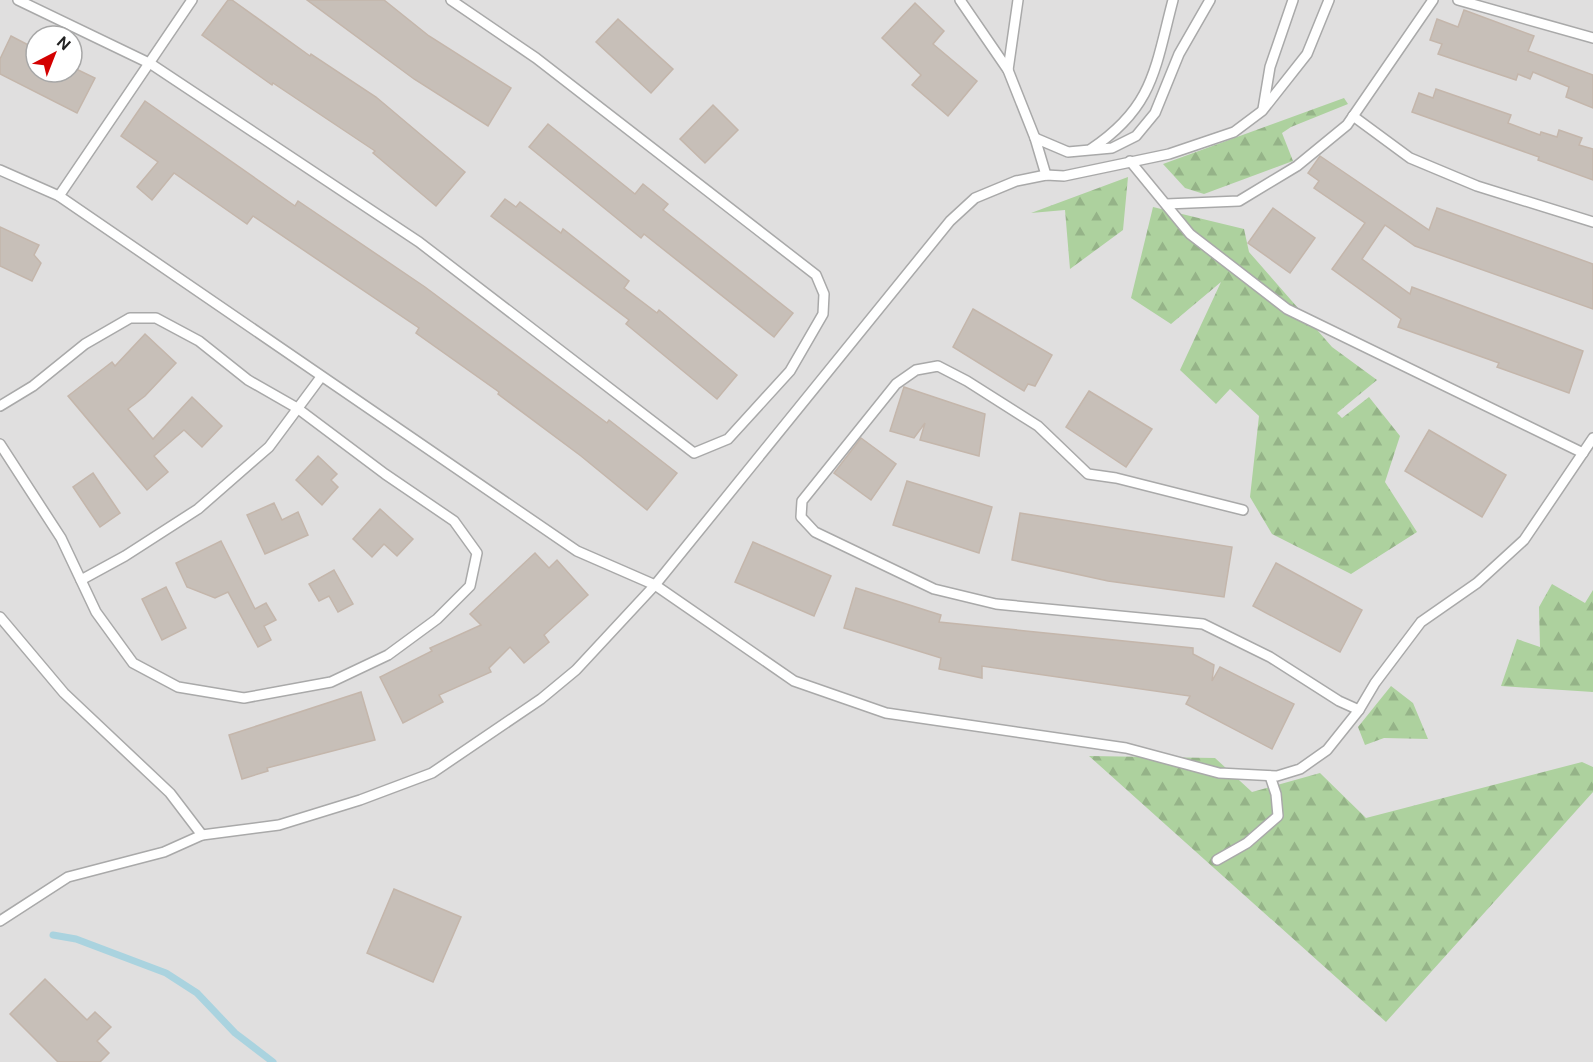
<svg xmlns="http://www.w3.org/2000/svg" width="1593" height="1062" viewBox="0 0 1593 1062" font-family="'DM Sans',sans-serif">
  <style>
    .residential { fill: #e0dfdf; fill-rule: evenodd }
    .forest { fill: url(#forest-firs) }
    .lines { fill: none; stroke-linecap: round; stroke-linejoin: round }
    .stream { stroke: #aad3df; stroke-width: 7 }
    .building { fill: #c7bfb8; stroke: #c4b6ab; stroke-width: 1.5 }
    .service-casing { stroke: #a9a9a9; stroke-width: 12 }
    .service { stroke: #fff; stroke-width: 9 }
  </style>
  <defs>
    <pattern id="forest-firs" width="22" height="20" patternUnits="userSpaceOnUse" patternTransform="scale(1.5)"><rect width="22" height="20" fill="#add19e"/><path d="M5 1l3.5 6h-7zM16 11l3.5 6h-7z" fill="#95b388"/></pattern>
  </defs>
  <rect width="100%" height="100%" fill="#f2efe9"/>
  <!-- residential -->
  <path class="residential" d="M0,0H1593V1062H0ZM36,36H72V72H36Z"/>
  <!-- forest -->
  <g class="forest">
    <polygon points="1344,98 1348,104 1291,127 1282,133 1293,161 1204,194 1185,188 1163,164"/>
    <polygon points="1128,177 1123,230 1070,269 1065,210 1031,213"/>
    <polygon points="1153,207 1244,229 1249,252 1332,347 1377,380 1337,413 1342,418 1369,397 1400,436 1385,482 1417,532 1351,574 1272,534 1250,497 1259,416 1230,389 1216,404 1180,370 1221,282 1171,324 1131,298"/>
    <polygon points="1552,584 1585,603 1593,590 1593,692 1501,686 1517,639 1540,647 1539,607"/>
    <polygon points="1391,686 1413,703 1428,739 1384,738 1365,745 1358,727"/>
    <polygon points="1089,756 1215,758 1252,792 1320,773 1366,818 1582,762 1593,767 1593,792 1386,1022"/>
  </g>
  <g class="lines">
    <!-- stream -->
    <polyline class="stream" points="53,935 76,939 166,973 197,993 235,1033 273,1062"/>
  </g>
  <!-- building -->
  <g class="building">
    <polygon points="228,0 232,0 310,56 311,54 376,97 465,172 436,206 373,153 375,151 273,83 272,85 202,35"/>
    <polygon points="307,0 384,0 429,36 511,88 488,126 414,79"/>
    <polygon points="915,3 944,31 933,44 977,81 948,116 912,85 921,75 882,38"/>
    <polygon points="1464,10 1534,36 1528,51 1593,75 1593,108 1566,97 1569,87 1533,72 1530,79 1518,74 1516,80 1438,54 1442,44 1430,40 1437,19 1458,27"/>
    <polygon points="618,19 673,69 651,93 596,42"/>
    <polygon points="11,36 36,49 36,72 72,72 72,67 95,78 77,113 0,74 0,59"/>
    <polygon points="1436,89 1511,115 1508,123 1540,135 1541,132 1557,137 1559,130 1582,138 1579,145 1593,149 1593,180 1538,160 1539,157 1412,112 1419,93 1433,98"/>
    <polygon points="145,101 295,206 298,201 425,287 607,423 609,420 677,473 647,510 581,456 498,394 499,392 416,333 419,328 253,216 247,224 174,173 152,200 137,187 158,162 121,136"/>
    <polygon points="713,105 738,130 705,163 680,139"/>
    <polygon points="548,124 635,194 643,184 668,204 663,210 793,313 774,337 644,234 641,238 529,147"/>
    <polygon points="1320,156 1429,230 1437,208 1593,264 1593,309 1415,246 1385,225 1362,259 1410,294 1412,287 1583,351 1569,393 1497,367 1499,363 1398,327 1401,319 1332,269 1365,223 1314,188 1319,181 1308,173"/>
    <polygon points="505,199 516,207 520,202 561,233 563,229 586,247 629,281 624,288 657,313 659,310 737,375 717,399 626,324 629,320 491,216"/>
    <polygon points="1273,208 1315,238 1290,273 1248,243"/>
    <polygon points="0,227 39,245 34,255 41,263 32,281 0,266"/>
    <polygon points="973,309 1052,355 1035,386 1028,384 1024,391 953,347"/>
    <polygon points="145,334 176,363 145,396 128,409 153,439 192,397 222,426 202,447 184,430 154,456 168,472 147,490 68,396 112,362 115,366"/>
    <polygon points="904,387 985,414 979,456 920,440 925,423 914,438 890,431"/>
    <polygon points="1089,391 1152,429 1126,467 1066,427"/>
    <polygon points="1429,430 1506,475 1482,517 1405,471"/>
    <polygon points="861,438 896,464 871,500 834,473"/>
    <polygon points="318,456 337,474 331,480 338,487 322,505 296,480"/>
    <polygon points="93,473 120,513 100,527 73,487"/>
    <polygon points="907,481 992,507 979,553 893,525"/>
    <polygon points="274,503 282,520 298,512 308,535 265,554 247,515"/>
    <polygon points="380,509 413,539 397,556 384,544 372,557 353,539"/>
    <polygon points="1020,513 1232,547 1224,597 1108,581 1012,560"/>
    <polygon points="221,541 255,609 266,603 276,620 264,626 271,640 258,647 228,592 215,598 187,587 176,563"/>
    <polygon points="753,542 831,576 814,616 735,582"/>
    <polygon points="535,553 549,568 557,560 588,595 544,635 549,642 524,663 510,647 489,668 491,672 439,695 443,702 403,723 380,677 432,651 430,648 481,625 470,614"/>
    <polygon points="1276,563 1362,610 1340,652 1253,606"/>
    <polygon points="334,570 353,604 338,612 329,596 319,601 309,584"/>
    <polygon points="166,587 186,628 162,640 142,599"/>
    <polygon points="856,588 941,615 939,622 1193,648 1193,654 1214,665 1212,681 1220,667 1294,704 1272,749 1186,704 1190,696 982,666 982,678 939,669 941,658 844,628"/>
    <polygon points="361,692 375,740 267,768 268,771 242,779 229,735"/>
    <polygon points="394,889 461,917 433,982 367,953"/>
    <polygon points="45,979 87,1020 95,1012 111,1027 97,1041 109,1053 100,1062 58,1062 10,1014"/>
  </g>
  <g class="lines">
    <defs>
      <g id="service">
        <polyline points="18,0 151,64 419,242 694,453 728,439 790,371 823,314 824,294 816,275 536,58 451,0"/>
        <polyline points="960,0 1008,70 1035,138 1046,175"/>
        <polyline points="1458,0 1593,38"/>
        <polyline points="1008,70 1018,0"/>
        <polyline points="1263,109 1270,67 1293,0"/>
        <polyline points="1353,116 1410,158 1477,186 1593,222"/>
        <polyline points="1035,138 1068,152 1112,148 1136,136 1155,113 1179,54 1210,0"/>
        <path d="M1091,149C1154,107 1155,68 1173,0"/>
        <polyline points="1130,161 1190,234 1287,309 1583,453"/>
        <polyline points="0,170 59,196 577,551 655,585 794,681 886,713 1126,748 1219,773 1277,776 1300,769 1327,750 1359,710"/>
        <polyline points="59,196 192,0"/>
        <polyline points="1166,204 1239,201 1297,166 1347,125 1433,0"/>
        <polyline points="0,406 33,386 85,344 130,318 156,318 199,341 248,380 297,408 385,474 454,521 477,553 470,586 437,619 388,655 331,682 244,698 178,687 133,663 96,612 61,538 0,444"/>
        <polyline points="1243,510 1116,478 1088,474 1038,426 967,381 938,366 916,370 896,384 802,501 801,517 815,532 934,589 996,604 1203,624 1270,657 1339,701 1359,710 1375,683 1421,622 1477,583 1524,540 1593,438"/>
        <polyline points="81,580 125,556 198,509 269,447 321,377"/>
        <polyline points="0,617 64,693 170,793 202,835"/>
        <polyline points="1217,860 1247,843 1278,816 1276,794 1270,776"/>
        <polyline points="0,921 68,877 164,852 202,835 279,825 360,800 432,773 541,699 576,670 655,585 950,221 975,198 1016,181 1046,175 1064,176 1169,154 1234,132 1262,111 1307,54 1329,0"/>
      </g>
    </defs>
    <!-- service casing -->
    <use href="#service" class="service-casing"/>
    <!-- service -->
    <use href="#service" class="service"/>
  </g>
  <!-- north arrow -->
  <g transform="translate(54 54) rotate(42)"><circle r="28" fill="#ffffff" stroke="#a7a7a7" stroke-width="1.5"/>
  <path d="M0-4.5L10 22L0 15L-10 22Z" fill="#d40000"/>
  <text y="-9" font-size="16" font-weight="bold" text-anchor="middle" fill="#222222">N</text>
  </g>
</svg>
